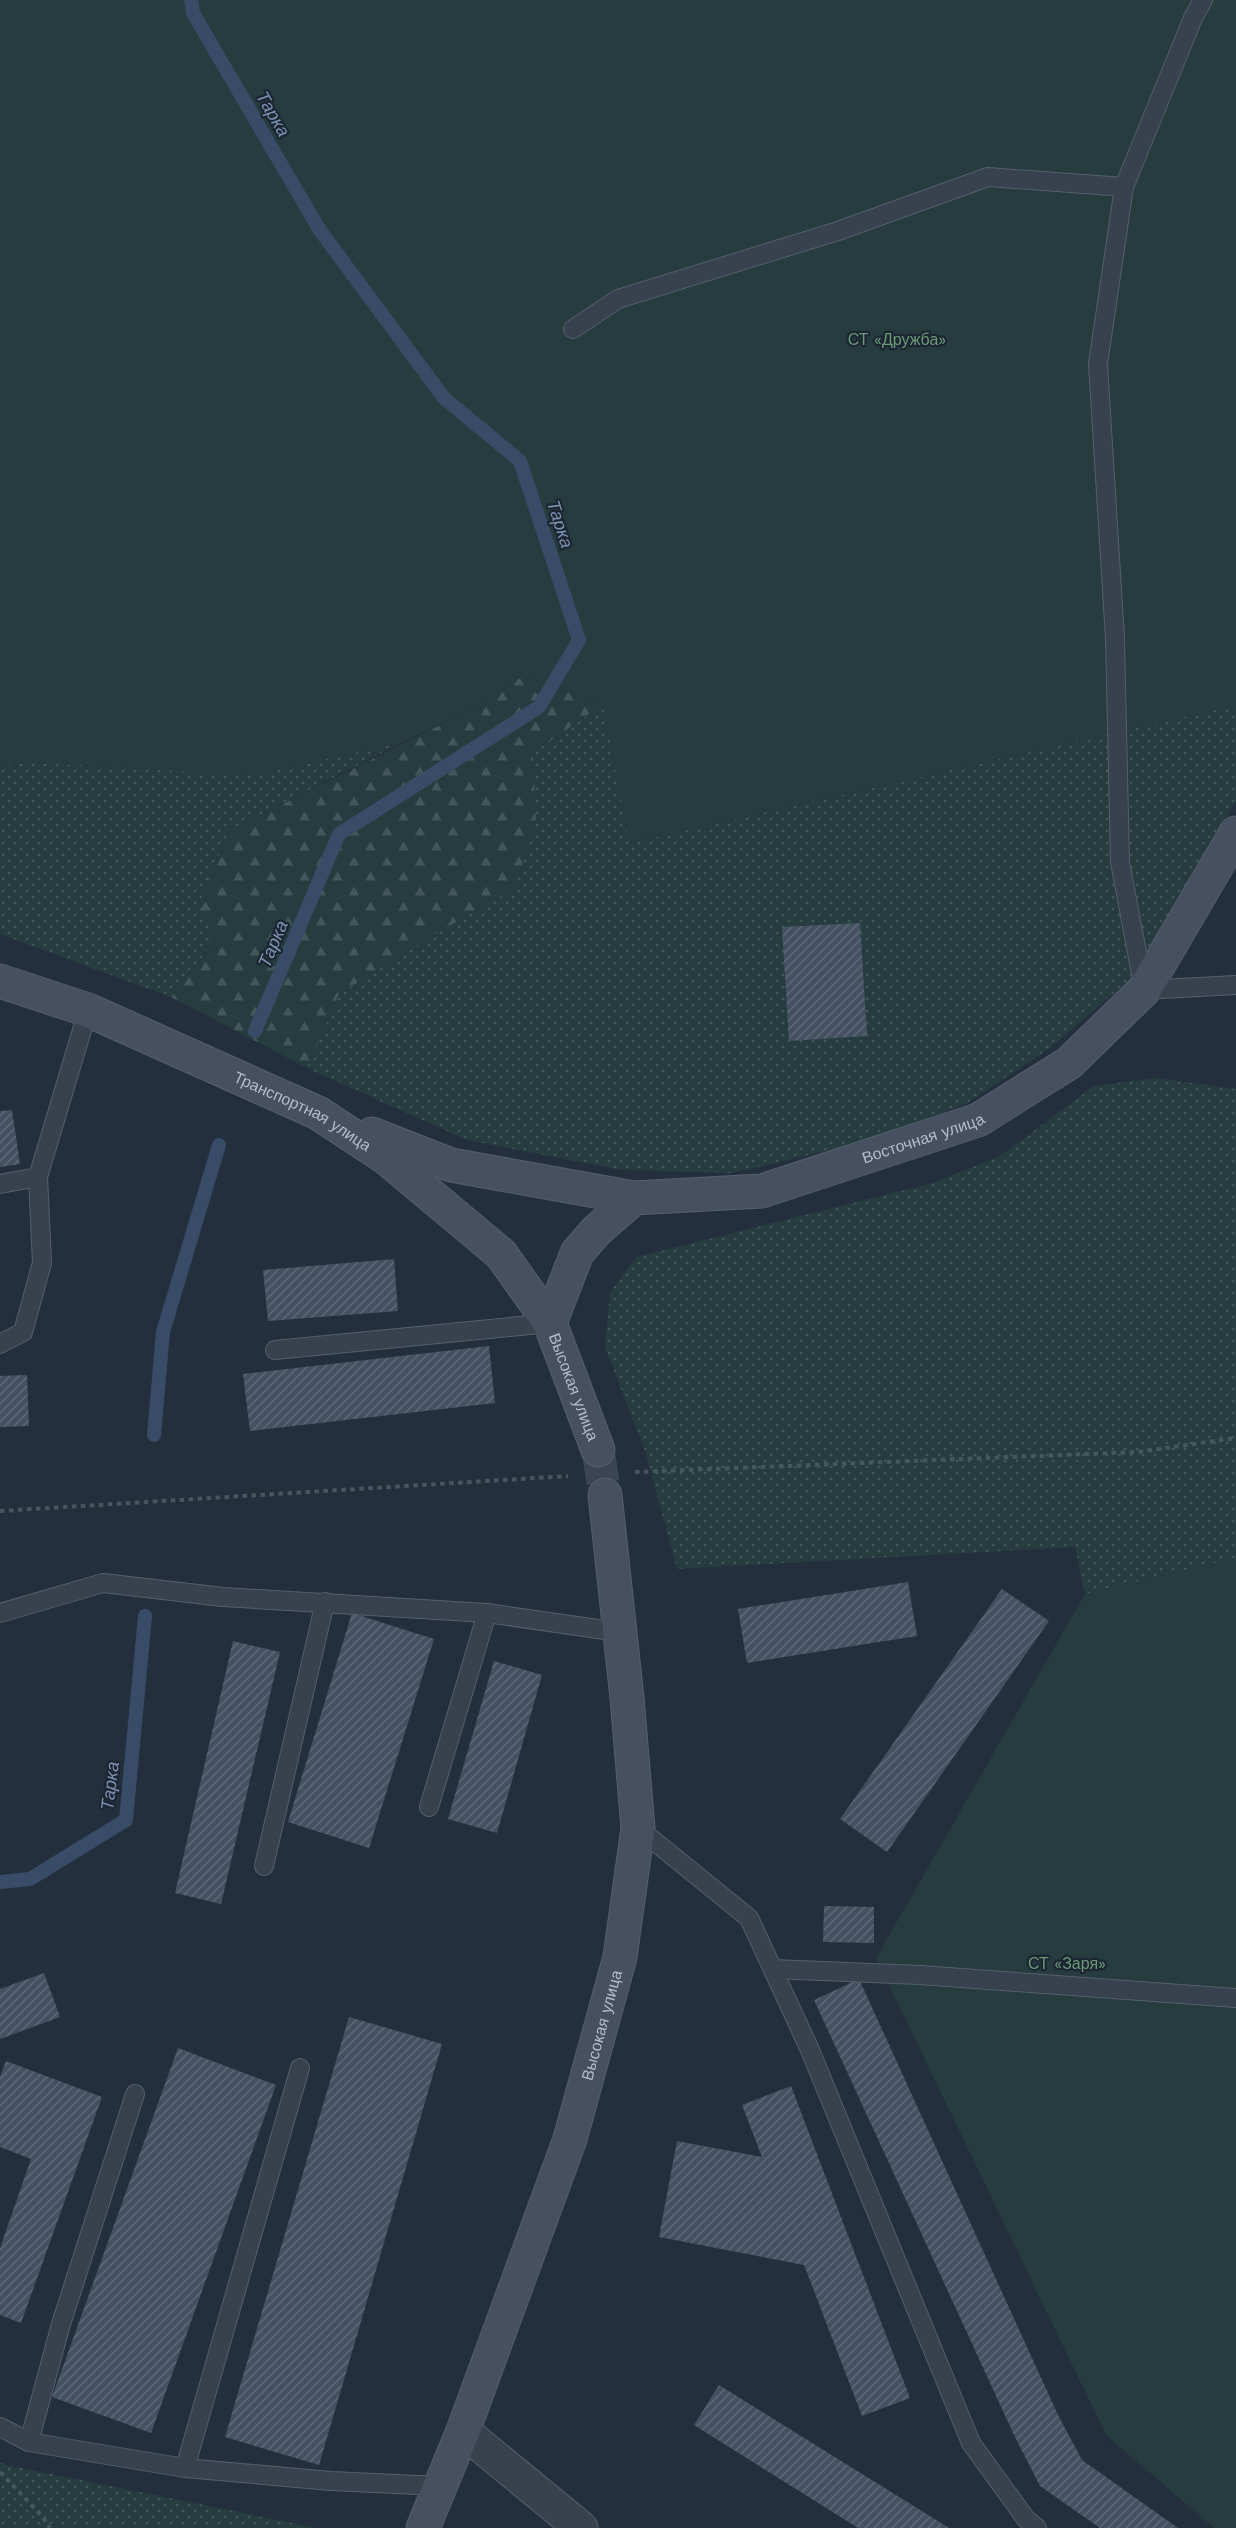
<svg xmlns="http://www.w3.org/2000/svg" width="1236" height="2528" viewBox="0 0 1236 2528" font-family="'Work Sans',sans-serif">
  <style>
    .grass { fill: url(#grass-dots) }
    .forest { fill: url(#forest-firs) }
    .garden { fill: #263c3f }
    .lines { fill: none; stroke-linecap: round; stroke-linejoin: round }
    .stream { stroke: #394c67; stroke-width: 14 }
    .building { fill: url(#building-hatch) }
    .secondary-tunnel { stroke: #3a4453; stroke-width: 33; stroke-dasharray: 33 16; stroke-linecap: butt }
    .lane-casing { stroke: #565f6c; stroke-width: 20 }
    .street-casing { stroke: #565f6c; stroke-width: 35 }
    .secondary-casing { stroke: #565f6c; stroke-width: 35 }
    .path { stroke: #44595c; stroke-width: 4; stroke-dasharray: 4.5 4.5; stroke-linecap: butt }
    .lane { stroke: #38414e; stroke-width: 18 }
    .street { stroke: #38414e; stroke-width: 33 }
    .secondary { stroke: #465061; stroke-width: 33 }
    .labels { text-anchor: middle; stroke-width: 4.5; stroke-linejoin: round; paint-order: stroke }
    .park-label { font-size: 16px; fill: #6b9a76; stroke: #1d2633 }
    .street-label { font-size: 16px; fill: #b4bcc9; stroke: #1d2633 }
    .water-label { font-size: 18px; font-style: italic; fill: #7c92b1; stroke: #1d2633 }
  </style>
  <defs>
    <pattern id="grass-dots" width="8" height="8" patternUnits="userSpaceOnUse" patternTransform="scale(1.5)"><rect width="8" height="8" fill="#263c3f"/><path d="M2 2h.1M6 6h.1" fill="none" stroke="#435659" stroke-width="1.8" stroke-linecap="round"/></pattern>
    <pattern id="forest-firs" width="22" height="20" patternUnits="userSpaceOnUse" patternTransform="scale(1.5)"><rect width="22" height="20" fill="#263c3f"/><path d="M5 1l3.5 6h-7zM16 11l3.5 6h-7z" fill="#435659"/></pattern>
    <pattern id="building-hatch" width="6" height="6" patternUnits="userSpaceOnUse" patternTransform="scale(1.5)"><rect width="6" height="6" fill="#455162"/><path d="M-1 1l2-2M0 6l6-6M5 7l2-2" fill="none" stroke="#5d6877"/></pattern>
  </defs>
  <rect width="100%" height="100%" fill="#242f3e"/>
  <!-- grass -->
  <g class="grass">
    <polygon points="603,704 630,843 1236,705 1236,802 1129,980 1050,1048 966,1104 856,1144 732,1173 623,1170 467,1140 307,1068 339,994 430,937 514,889 536,823 533,753"/>
    <polygon points="403,742 229,831 199,904 215,940 171,997 0,934 0,767 26,762 254,775"/>
    <polygon points="1156,1078 1236,1089 1236,1558 1085,1594 1075,1547 677,1569 646,1454 605,1347 610,1292 637,1257 933,1183 1000,1156 1094,1086"/>
    <polygon points="0,2462 7,2465 317,2528 0,2528"/>
  </g>
  <!-- forest -->
  <polygon class="forest" points="523,676 603,704 533,753 536,823 514,889 430,937 339,994 307,1068 171,997 215,941 199,904 229,831 470,710"/>
  <!-- garden -->
  <g class="garden">
    <polygon points="0,0 1236,0 1236,705 629,843 603,704 523,676 470,710 403,742 254,775 26,762 0,767"/>
    <polygon points="1236,1558 1236,2528 1214,2528 1106,2435 876,1958 1085,1594"/>
  </g>
  <g class="lines">
    <!-- stream -->
    <g class="stream">
      <polyline points="191,0 193,13 319,229 444,398 520,461 579,640 539,707 339,834 255,1031"/>
      <polyline points="154,1435 163,1332 219,1145"/>
      <polyline points="0,1882 30,1879 126,1820 145,1616"/>
    </g>
  </g>
  <!-- building -->
  <g class="building">
    <polygon points="860,923 867,1036 789,1041 782,927"/>
    <polygon points="12,1110 20,1164 0,1167 0,1111"/>
    <polygon points="394,1259 398,1311 268,1321 263,1270"/>
    <polygon points="489,1346 495,1403 250,1431 243,1374"/>
    <polygon points="27,1375 29,1426 0,1427 0,1376"/>
    <polygon points="908,1582 917,1636 747,1663 738,1609"/>
    <polygon points="1002,1589 1049,1621 887,1852 840,1819"/>
    <polygon points="352,1613 434,1639 369,1848 288,1822"/>
    <polygon points="233,1641 280,1652 221,1904 175,1893"/>
    <polygon points="494,1661 542,1675 497,1833 448,1819"/>
    <polygon points="824,1906 874,1907 874,1943 823,1942"/>
    <polygon points="44,1973 60,2017 0,2039 0,1989"/>
    <polygon points="859,1979 1058,2415 1082,2460 1178,2528 1100,2528 1040,2486 1014,2435 814,2000"/>
    <polygon points="349,2017 442,2044 319,2465 225,2437"/>
    <polygon points="178,2048 276,2085 151,2433 52,2397"/>
    <polygon points="6,2061 102,2097 21,2323 0,2315 0,2248 31,2159 0,2147 0,2077"/>
    <polygon points="791,2086 910,2398 862,2416 804,2265 659,2237 677,2141 762,2157 742,2105"/>
    <polygon points="719,2385 949,2528 858,2528 694,2425"/>
  </g>
  <g class="lines">
    <!-- secondary-tunnel -->
    <polyline class="secondary-tunnel" points="598,1450 605,1495"/>
    <defs>
      <g id="lane">
        <polyline points="1203,0 1193,18 1124,187 1098,364 1115,639 1120,862 1144,990 1236,985"/>
        <polyline points="573,329 618,299 838,231 988,177 1124,187"/>
        <polyline points="0,1184 38,1177 88,1010"/>
        <polyline points="0,1344 23,1332 42,1263 38,1177"/>
        <polyline points="275,1350 550,1323"/>
        <polyline points="0,1613 103,1583 223,1597 487,1613 619,1632"/>
        <polyline points="429,1807 487,1613"/>
        <polyline points="638,1828 749,1918 810,2050 971,2443 1026,2519 1037,2528"/>
        <polyline points="264,1866 325,1602"/>
        <polyline points="773,1969 920,1975 1236,1998"/>
        <polyline points="0,2427 29,2442 185,2468 331,2481 440,2486"/>
        <polyline points="29,2442 61,2324 135,2094"/>
        <polyline points="185,2468 300,2068"/>
      </g>
      <polyline id="street" points="463,2431 581,2528"/>
      <g id="secondary">
        <path id="s1" d="M0,981L88,1010L318,1113L385,1157L501,1254L550,1323L598,1450"/>
        <polyline points="372,1134 451,1165 634,1198"/>
        <path id="s2" d="M550,1323L577,1253L596,1231L634,1198L762,1191L978,1120L1069,1063L1144,990L1236,833"/>
        <path id="s3" d="M423,2528L463,2431L570,2139L620,1957L638,1828L627,1698L605,1495"/>
      </g>
    </defs>
    <!-- lane casing -->
    <use href="#lane" class="lane-casing"/>
    <!-- street casing -->
    <use href="#street" class="street-casing"/>
    <!-- secondary casing -->
    <use href="#secondary" class="secondary-casing"/>
    <!-- path -->
    <g class="path">
      <polyline points="635,1472 1138,1452 1236,1438"/>
      <polyline points="0,1511 568,1476"/>
      <polyline points="0,2472 42,2516 50,2528"/>
    </g>
    <!-- lane -->
    <use href="#lane" class="lane"/>
    <!-- street -->
    <use href="#street" class="street"/>
    <!-- secondary -->
    <use href="#secondary" class="secondary"/>
  </g>
  <g class="labels">
    <!-- park labels -->
    <g class="park-label">
      <text x="897" y="345">СТ «Дружба»</text>
      <text x="1067" y="1969">СТ «Заря»</text>
    </g>
    <!-- street labels -->
    <g class="street-label">
      <text dy="6" stroke="none"><textPath href="#s1" startOffset="330">Транспортная улица</textPath></text>
      <text dy="6" stroke="none"><textPath href="#s2" startOffset="452">Восточная улица</textPath></text>
      <text dy="6" stroke="none"><textPath href="#s1" startOffset="729">Высокая улица</textPath></text>
      <text dy="6" stroke="none"><textPath href="#s3" startOffset="534">Высокая улица</textPath></text>
    </g>
    <!-- water labels -->
    <g class="water-label">
      <text transform="translate(273 114) rotate(60)" y="6">Тарка</text>
      <text transform="translate(560 524) rotate(72)" y="6">Тарка</text>
      <text transform="translate(273 944) rotate(-67)" y="6">Тарка</text>
      <text transform="translate(110 1786) rotate(-83)" y="6">Тарка</text>
    </g>
  </g>
</svg>
